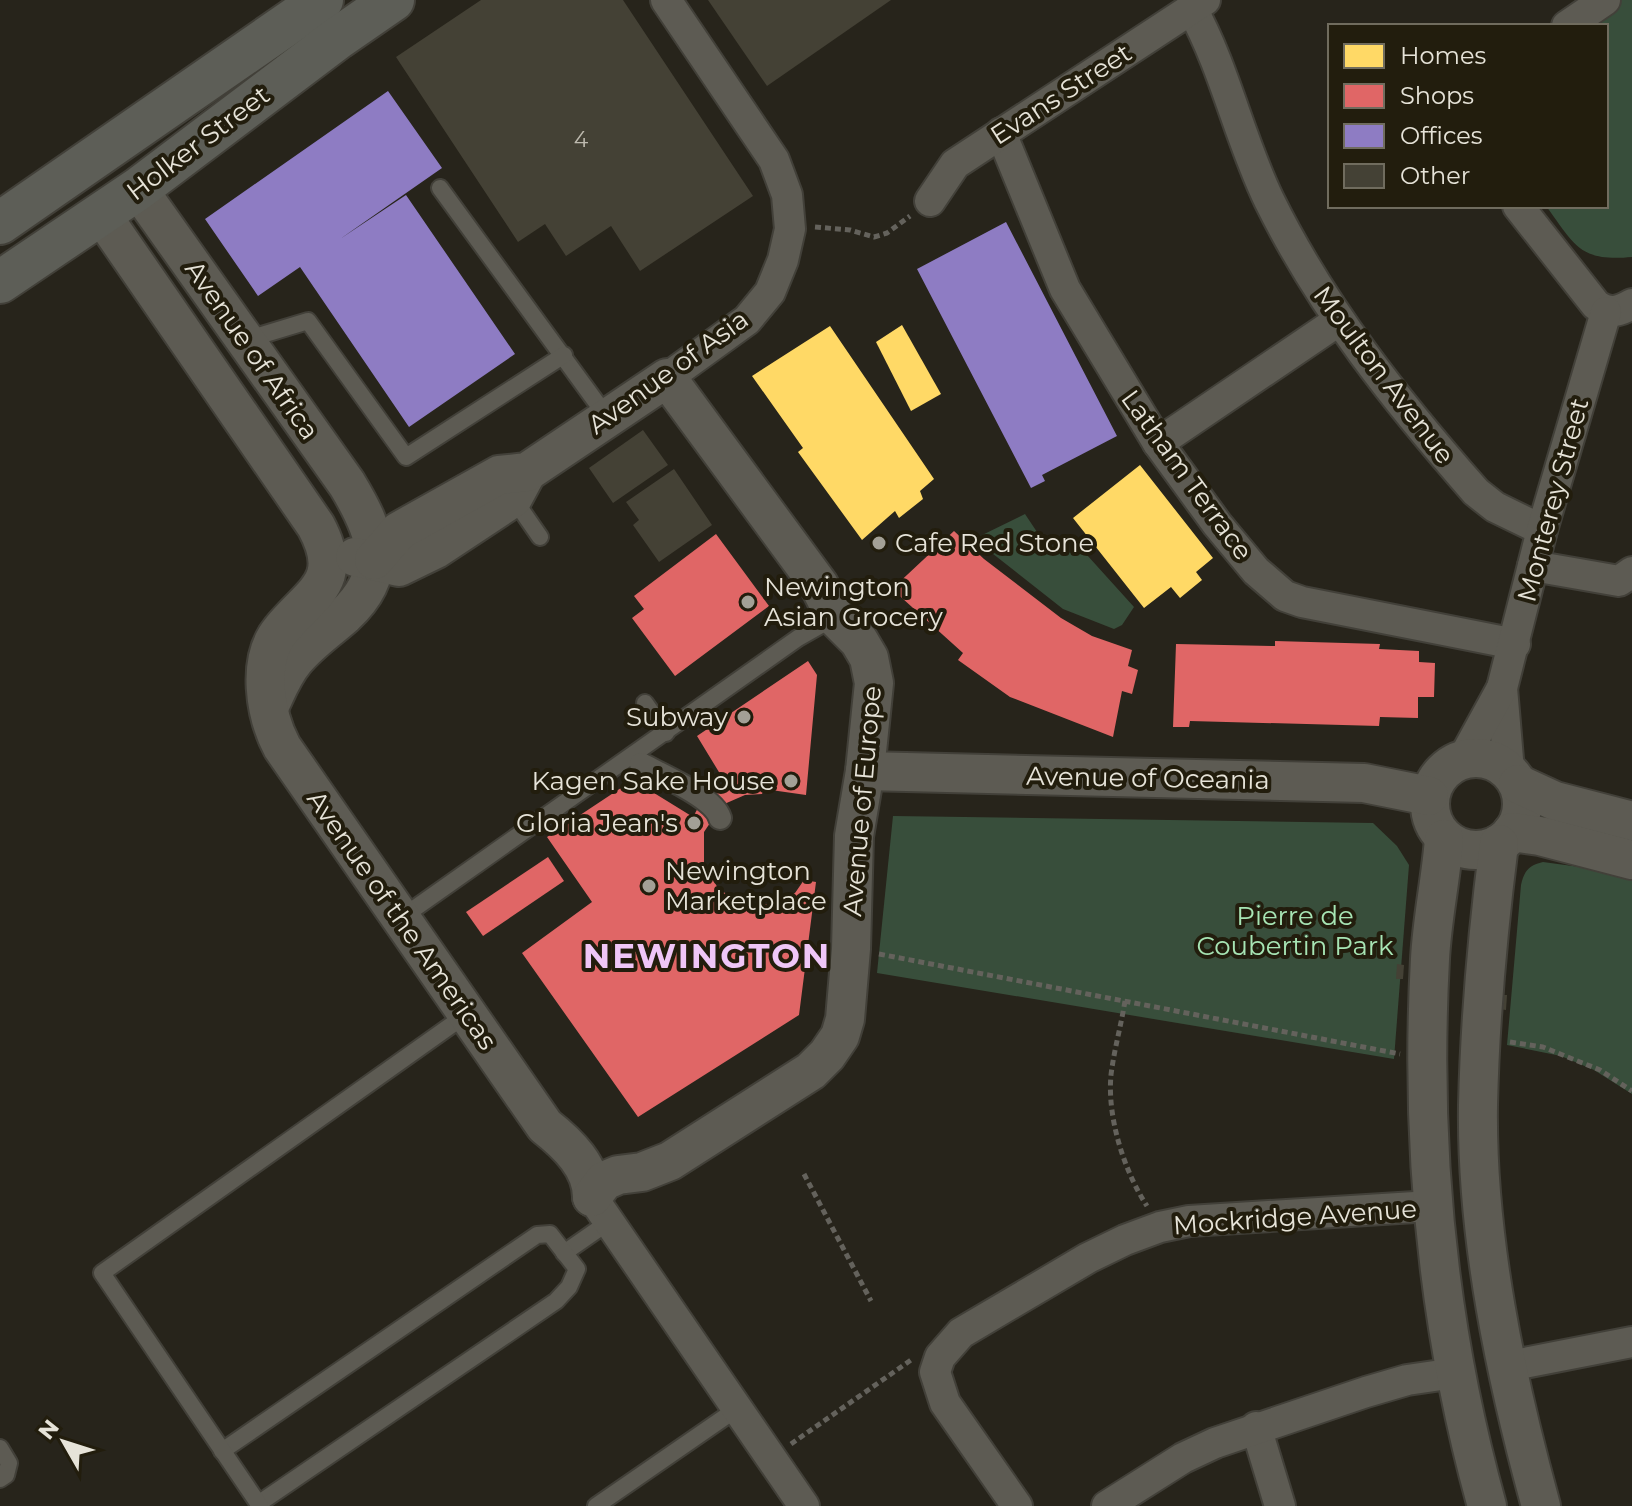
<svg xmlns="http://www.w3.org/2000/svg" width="1632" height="1506" viewBox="0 0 1632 1506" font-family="Montserrat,sans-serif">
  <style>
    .green { fill: #384e3b }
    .homes { fill: #ffd966 }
    .shops { fill: #e06666 }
    .offices { fill: #8e7cc3 }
    .building { fill: #444135 }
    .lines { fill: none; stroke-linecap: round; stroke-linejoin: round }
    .service-casing { stroke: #424039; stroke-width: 20 }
    .pedestrian-casing { stroke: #424039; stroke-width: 26 }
    .minor-casing { stroke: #424039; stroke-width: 34 }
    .tertiary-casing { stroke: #424039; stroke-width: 42 }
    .secondary-casing { stroke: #424039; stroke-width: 46 }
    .path { stroke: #64625c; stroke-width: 5; stroke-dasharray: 6 4; stroke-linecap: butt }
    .service { stroke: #5d5b53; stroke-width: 16 }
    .pedestrian { stroke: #5d5b53; stroke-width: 22 }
    .minor { stroke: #5d5b53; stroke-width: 30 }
    .tertiary { stroke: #5d5b53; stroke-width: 38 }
    .secondary { stroke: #5d5e57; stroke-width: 42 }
    .poi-dot { fill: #a3a096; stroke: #221d0d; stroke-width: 3 }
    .labels { text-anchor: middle; stroke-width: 8; stroke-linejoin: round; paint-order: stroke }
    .number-label { font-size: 22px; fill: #bebaaf }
    .street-label { font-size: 26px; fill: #e6e3d8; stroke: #221d0d }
    .poi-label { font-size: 26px; fill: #e6e3d8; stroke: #221d0d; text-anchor: start }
    .park-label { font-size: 26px; fill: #a7e5b4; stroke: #221d0d }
    .district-label { font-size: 34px; font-weight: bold; letter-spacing: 2px; fill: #efc6f7; stroke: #221d0d }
  </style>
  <rect width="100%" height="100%" fill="#27241b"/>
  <!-- green -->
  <g class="green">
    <path d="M1620,0H1632V257C1579,262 1575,245 1546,206H1606V26H1584Z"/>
    <polygon points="1025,514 1043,541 1065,552 1087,555 1134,607 1122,625 1114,629 1063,609 974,539"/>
    <polygon points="893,816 1373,823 1397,846 1409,865 1394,1059 877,973"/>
    <path d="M1543,862L1632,874V1094L1594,1070L1561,1056L1507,1045L1521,885C1524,871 1529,865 1543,862Z"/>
  </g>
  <!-- homes -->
  <g class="homes">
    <polygon points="902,325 941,394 911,411 876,342"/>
    <polygon points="830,326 934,479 920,491 923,499 899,518 895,511 862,540 798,452 803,448 752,376"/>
    <polygon points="1140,465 1213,558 1196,572 1202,580 1180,598 1171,587 1144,608 1073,518"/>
  </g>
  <!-- shops -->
  <g class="shops">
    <polygon points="954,531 984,559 1061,618 1092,636 1132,650 1128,666 1138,670 1132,694 1122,691 1113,737 1010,697 958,660 963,653 892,589"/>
    <polygon points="716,534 769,606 675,676 632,618 644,609 634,596"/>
    <polygon points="1275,641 1380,644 1379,649 1419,651 1419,662 1435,663 1434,697 1418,697 1418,718 1380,717 1379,726 1190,721 1189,727 1173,727 1176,644 1275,646"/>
    <polygon points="808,661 817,675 806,795 764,789 762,794 745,795 722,805 704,832 704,864 719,890 748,904 775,904 795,893 804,880 816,882 799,1015 638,1117 522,953 592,902 547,837 633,780 693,817 699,806 725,782 697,736"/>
    <polygon points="548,857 564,881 483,936 466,912"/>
  </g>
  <!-- offices -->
  <g class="offices">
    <polygon points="388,91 442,168 340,239 406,195 515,354 409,427 300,267 258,296 205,219"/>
    <polygon points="1006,222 1117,436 1042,475 1045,481 1031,488 917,269"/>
  </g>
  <!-- building -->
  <g class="building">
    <polygon points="481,0 623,0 753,196 640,271 611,226 566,256 545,224 518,242 396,57"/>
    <polygon points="708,0 891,0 767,86"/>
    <polygon points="643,430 668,465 613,503 589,468"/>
    <polygon points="674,469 712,525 659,562 633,525 639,520 626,502"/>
    <polygon points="1397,964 1404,965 1403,979 1396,979"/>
    <polygon points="1500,995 1507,995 1506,1010 1499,1009"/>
  </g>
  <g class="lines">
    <defs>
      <g id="service">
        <polyline points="440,188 607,417"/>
        <polyline points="245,340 308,321 406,457 564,355"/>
        <polyline points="513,498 540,537"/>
        <polyline points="645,703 666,733"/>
        <polyline points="401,918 798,638 835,617"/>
        <polyline points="564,1253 610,1221"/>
        <polyline points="0,1448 9,1463 6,1475 0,1479"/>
        <polyline points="222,1451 537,1235 550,1234 577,1269 569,1287 556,1301 258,1504"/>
        <polyline points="260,1506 102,1273 467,1014"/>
        <polyline points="596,1506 738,1408"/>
      </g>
      <path id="pedestrian" d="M641,764C661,775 714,797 720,818"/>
      <g id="minor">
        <polyline points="666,0 774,160 787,195 790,229 783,260 770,292 747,320 667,378"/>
        <path d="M1192,9C1225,69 1239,138 1269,200C1322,308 1397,402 1476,492L1495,507L1542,530"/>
        <polyline points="1567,26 1605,0"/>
        <polyline points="1001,133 1065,289 1158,443 1217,524 1256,571 1285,596 1302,602 1515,644"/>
        <polyline points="930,201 955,164 1205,0"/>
        <path d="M1518,206L1596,305C1610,314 1618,312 1632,304"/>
        <polyline points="1158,443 1338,321"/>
        <polyline points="1533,566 1619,581 1632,572"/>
        <polyline points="1502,688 1509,771"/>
        <polyline points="1463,759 1502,688 1542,530 1606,312"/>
        <polyline points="592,1197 804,1506"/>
        <polyline points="1509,1366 1632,1342"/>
        <polyline points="1256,1427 1280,1506"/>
        <polyline points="1017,1506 945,1403 935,1372 940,1357 961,1333 1088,1258 1125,1240 1160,1227 1189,1221 1431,1206"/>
        <polyline points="1107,1506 1183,1458 1215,1443 1366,1392 1407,1380 1455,1373"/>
      </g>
      <g id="tertiary">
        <path d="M138,189L347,484C376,532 392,571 345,615C328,630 309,643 295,660C284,673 278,688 271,703"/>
        <path d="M101,214L316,526C346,582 312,592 281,630C256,660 265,715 282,747L545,1126C568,1144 592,1167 592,1197"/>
        <polyline points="355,557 399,567 436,549 513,498 527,472"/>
        <polyline points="374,560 399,531 499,475 527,472 667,378 819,585 835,617 859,641 869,658 874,683 865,771 854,836 851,949 845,1019 840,1036 827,1055 811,1071 670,1161 642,1172 618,1175 604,1181 592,1197"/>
        <circle cx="1476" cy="804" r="46"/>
        <polyline points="865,771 1364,783 1429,796"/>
        <polyline points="1518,784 1555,801 1632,821"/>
        <polyline points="1512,832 1540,836 1632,860"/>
        <path d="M1444,839C1441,879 1432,919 1430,959C1420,1144 1437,1327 1487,1506"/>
        <path d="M1499,844C1488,930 1480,1017 1478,1105C1476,1237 1506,1379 1541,1506"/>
      </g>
      <g id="secondary">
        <polyline points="0,223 322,0"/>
        <polyline points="0,282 138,189 338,38 393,0"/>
      </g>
    </defs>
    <!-- service casing -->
    <use href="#service" class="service-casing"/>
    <!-- pedestrian casing -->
    <use href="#pedestrian" class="pedestrian-casing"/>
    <!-- minor casing -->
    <use href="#minor" class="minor-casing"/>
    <!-- tertiary casing -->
    <use href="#tertiary" class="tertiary-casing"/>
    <!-- secondary casing -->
    <use href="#secondary" class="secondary-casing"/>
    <!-- path -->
    <g class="path">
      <polyline points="815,227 850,230 874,237 887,233 910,216"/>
      <polyline points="879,954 1400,1054"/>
      <path d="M1125,1001C1121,1026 1114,1050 1111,1075C1107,1117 1124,1171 1147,1206"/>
      <polyline points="1510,1042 1543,1047 1600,1070 1632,1091"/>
      <polyline points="804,1174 871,1301"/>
      <polyline points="791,1444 911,1360"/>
    </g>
    <!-- service -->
    <use href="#service" class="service"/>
    <!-- pedestrian -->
    <use href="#pedestrian" class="pedestrian"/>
    <!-- minor -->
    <use href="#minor" class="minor"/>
    <!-- tertiary -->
    <use href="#tertiary" class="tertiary"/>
    <!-- secondary -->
    <use href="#secondary" class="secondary"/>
  </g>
  <!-- markers -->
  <g class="poi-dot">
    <circle cx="879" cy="543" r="8"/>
    <circle cx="748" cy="602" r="8"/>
    <circle cx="744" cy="717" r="8"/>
    <circle cx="791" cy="781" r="8"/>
    <circle cx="694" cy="823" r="8"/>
    <circle cx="649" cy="886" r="8"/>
  </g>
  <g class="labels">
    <!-- number labels -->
    <g class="number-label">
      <text x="581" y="147">4</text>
    </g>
    <!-- street labels -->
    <g class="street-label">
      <text transform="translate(1061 94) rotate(-33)" y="9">Evans Street</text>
      <text transform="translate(198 143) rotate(-37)" y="9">Holker Street</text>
      <text transform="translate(252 350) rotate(55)" y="9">Avenue of Africa</text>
      <text transform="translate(668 372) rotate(-36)" y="9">Avenue of Asia</text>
      <text transform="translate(1384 375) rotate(53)" y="9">Moulton Avenue</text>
      <text transform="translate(1187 475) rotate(54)" y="9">Latham Terrace</text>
      <text transform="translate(1553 500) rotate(-75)" y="9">Monterey Street</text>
      <text transform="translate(1148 778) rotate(1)" y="9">Avenue of Oceania</text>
      <text transform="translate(862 801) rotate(-85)" y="9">Avenue of Europe</text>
      <text transform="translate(402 920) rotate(55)" y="9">Avenue of the Americas</text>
      <text transform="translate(1295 1217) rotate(-4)" y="9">Mockridge Avenue</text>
    </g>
    <!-- poi labels -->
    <g class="poi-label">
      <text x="895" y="552">Cafe Red Stone</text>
      <text x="764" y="596">Newington<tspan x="764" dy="30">Asian Grocery</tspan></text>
      <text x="728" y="726" text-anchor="end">Subway</text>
      <text x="775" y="790" text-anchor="end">Kagen Sake House</text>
      <text x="678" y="832" text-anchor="end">Gloria Jean's</text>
      <text x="665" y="880">Newington<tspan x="665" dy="30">Marketplace</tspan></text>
    </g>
    <!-- park labels -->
    <g class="park-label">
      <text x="1295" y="925">Pierre de<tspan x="1295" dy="30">Coubertin Park</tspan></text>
    </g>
    <!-- district labels -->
    <g class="district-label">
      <text x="707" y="968">NEWINGTON</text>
    </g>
  </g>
  <!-- legend -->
  <rect x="1328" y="24" width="280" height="184" fill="#221d0d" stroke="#706c5e" stroke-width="2"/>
  <rect x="1344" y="44" width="40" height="24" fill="#ffd966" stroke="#706c5e" stroke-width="2"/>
  <text x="1400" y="64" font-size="24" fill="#e6e3d8">Homes</text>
  <rect x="1344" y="84" width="40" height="24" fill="#e06666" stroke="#706c5e" stroke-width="2"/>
  <text x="1400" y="104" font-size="24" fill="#e6e3d8">Shops</text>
  <rect x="1344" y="124" width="40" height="24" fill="#8e7cc3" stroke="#706c5e" stroke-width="2"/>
  <text x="1400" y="144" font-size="24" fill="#e6e3d8">Offices</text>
  <rect x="1344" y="164" width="40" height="24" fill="#444135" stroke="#706c5e" stroke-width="2"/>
  <text x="1400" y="184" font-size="24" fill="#e6e3d8">Other</text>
  <!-- north arrow -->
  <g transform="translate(64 1442) rotate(309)" stroke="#221d0d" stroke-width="6" paint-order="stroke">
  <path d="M0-6L14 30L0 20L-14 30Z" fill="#e6e3d8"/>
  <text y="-12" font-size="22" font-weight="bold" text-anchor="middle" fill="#e6e3d8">N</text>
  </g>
</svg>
